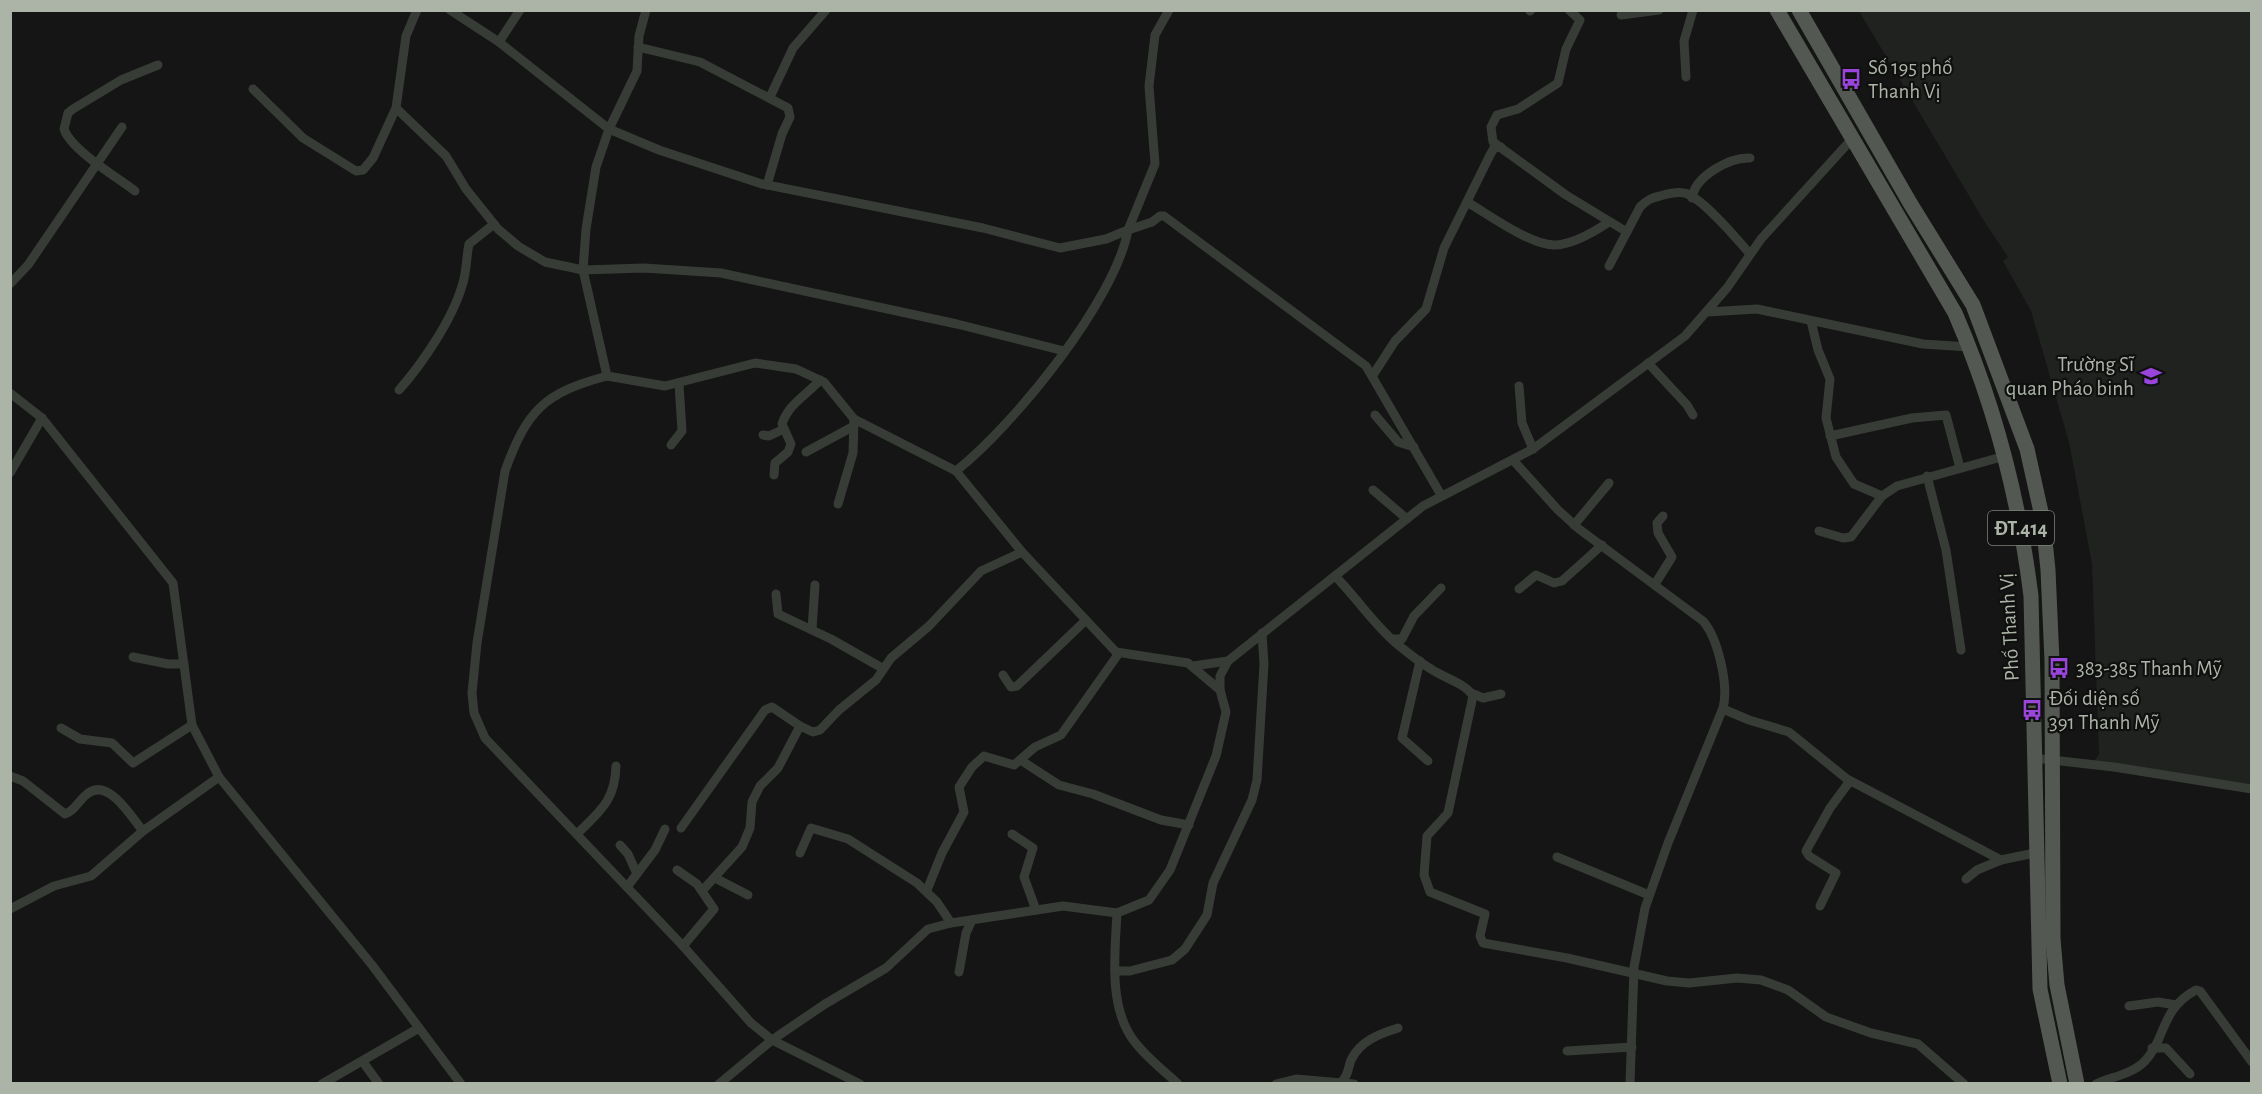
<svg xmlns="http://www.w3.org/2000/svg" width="2262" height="1094" viewBox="0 0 2262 1094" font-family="'Alegreya Sans',sans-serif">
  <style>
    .built { fill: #202220 }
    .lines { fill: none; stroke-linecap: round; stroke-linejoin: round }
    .street { stroke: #383c37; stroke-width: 9 }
    .primary { stroke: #545852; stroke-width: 15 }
    .labels { text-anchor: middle; stroke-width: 4.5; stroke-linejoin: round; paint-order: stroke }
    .shield { fill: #0f100f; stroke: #7d8379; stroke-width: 1.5 }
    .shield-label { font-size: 20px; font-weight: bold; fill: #acb4a7 }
    .poi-label { font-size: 21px; fill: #acb4a7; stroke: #0f100f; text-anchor: start }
    .street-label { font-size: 21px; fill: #acb4a7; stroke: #0f100f }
  </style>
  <rect width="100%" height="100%" fill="#141514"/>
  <!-- built -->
  <polygon class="built" points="1859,11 2251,11 2251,784 2094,762 2099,754 2092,564 2069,442 2031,311 2003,261 2008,257 1984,221"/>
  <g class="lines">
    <!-- street -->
    <g class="street">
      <polyline points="450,10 499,42 609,129 659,150 762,184 983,228 1060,248 1106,239 1128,230 1155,164 1149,86 1155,35 1169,10"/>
      <polyline points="646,10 639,36 637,71 609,129 596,167 586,229 583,270 607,376 665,386 755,363 796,369 824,382 854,419 956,471"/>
      <polyline points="1569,10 1580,20 1566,49 1558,83 1518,109 1497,115 1491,127 1493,142 1566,195 1627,232"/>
      <polyline points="1530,11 1531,10"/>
      <polyline points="1621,15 1659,10"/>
      <polyline points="499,42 520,10"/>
      <polyline points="638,47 700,62 788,108 790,117 782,134 767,185"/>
      <polyline points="1686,77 1684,41 1693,10"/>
      <polyline points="253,89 303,138 356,171 363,170 373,158 396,108 406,36 417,10"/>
      <polyline points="770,97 793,48 826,10"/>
      <polyline points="396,108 446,156 466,189 498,229 518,246 545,262 583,270 644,268 721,273 957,324 1064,351"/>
      <path d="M135,191C117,177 71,150 64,129L68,113L73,109L121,80L158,65"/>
      <path d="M1692,198C1695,176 1730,157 1750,158"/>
      <path d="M1467,202C1488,214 1530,245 1554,245C1572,245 1594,232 1609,222"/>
      <path d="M1609,266L1640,207C1647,200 1651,198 1660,196C1667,194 1676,191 1684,193C1701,196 1737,239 1750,254"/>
      <polyline points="10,284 28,265 122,127"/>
      <polyline points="1707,312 1757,309 1923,344 1969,347"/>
      <polyline points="1811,321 1818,350 1830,379 1826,418 1836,457 1854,484 1882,496"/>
      <polyline points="1648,363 1687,405 1693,415"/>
      <polyline points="1373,375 1395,341 1426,309 1444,248 1490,155 1494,148 1501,147"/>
      <path d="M607,376C544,393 527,410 505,471L477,643L472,693L474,713L485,738L683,946L751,1023L772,1040L860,1084"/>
      <polyline points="1519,386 1522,423 1533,449"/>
      <path d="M399,390C422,364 452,320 462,286C467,272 466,258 469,244L494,224"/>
      <polyline points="10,393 42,418 173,583 192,725 219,777 372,965 461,1084"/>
      <polyline points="1375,415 1398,442 1414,447"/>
      <polyline points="763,435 769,436 784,429"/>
      <polyline points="1830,436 1912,418 1946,415 1960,468"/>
      <polyline points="671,445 682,431 679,384"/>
      <polyline points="806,452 854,426"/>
      <path d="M1513,460L1558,510L1579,529L1703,621C1718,638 1729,686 1723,708L1668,843L1645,908L1634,967L1630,1084"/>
      <polyline points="10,473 42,418"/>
      <path d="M774,475L775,463L788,452L791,444L782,424C789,403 806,396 820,380"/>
      <polyline points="1927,476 1946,550 1961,650"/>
      <polyline points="1373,490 1407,519"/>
      <polyline points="838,504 853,453 854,419"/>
      <polyline points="1574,525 1609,483"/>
      <polyline points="1819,531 1843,538 1851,537 1882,496 1897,486 2005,456"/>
      <path d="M1022,552L956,471C1013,426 1115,301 1128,230L1152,222L1160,216H1164L1366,366L1441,495"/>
      <path d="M1335,576C1357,598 1373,624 1397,644C1408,653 1419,662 1431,669C1444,678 1465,683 1473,696L1448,813L1427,836L1424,875L1430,892L1485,914L1480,936L1483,943L1567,958L1667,981L1689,983L1737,978L1761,980L1788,990L1826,1017L1871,1033L1918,1044L1964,1084"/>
      <polyline points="1655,584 1672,557 1658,533 1657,523 1663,516"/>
      <polyline points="1519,589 1536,575 1554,583 1562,581 1602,545"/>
      <polyline points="776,594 778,614 831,639 882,668"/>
      <polyline points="812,629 815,585"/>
      <polyline points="1392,639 1402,639 1414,616 1441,588"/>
      <polyline points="133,657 168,664 184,664"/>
      <polyline points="1420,661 1402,738 1428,761"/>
      <polyline points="1193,666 1228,661"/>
      <polyline points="1003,675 1011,687 1017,686 1086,620"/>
      <polyline points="1471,693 1483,698 1501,694"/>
      <polyline points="1723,709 1749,720 1789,732 1847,779 2001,860 2035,853"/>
      <polyline points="61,728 80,739 112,743 133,763 192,725"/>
      <polyline points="2034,758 2114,767 2252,789"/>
      <polyline points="1022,761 1059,785 1093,794 1161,820 1189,825"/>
      <path d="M10,776L23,781L65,814C75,811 78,801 86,795C107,775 131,817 143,831"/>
      <polyline points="681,828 765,710 772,707 800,726 813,732 820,730 839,710 876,680 891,658 929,626 981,571 1022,552 1116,652 1188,663 1220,690"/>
      <path d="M577,834C600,811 615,801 616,766"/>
      <polyline points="1012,834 1033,848 1024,877 1036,910"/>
      <polyline points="620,845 628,854 637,874"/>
      <polyline points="800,853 811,828 848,839 917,883 937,902 951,923"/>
      <polyline points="1557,857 1649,895"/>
      <polyline points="677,870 697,884 714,909 683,946"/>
      <polyline points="715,878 748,895"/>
      <polyline points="1966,879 1977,870 2001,860"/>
      <polyline points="627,887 655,850 665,829"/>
      <polyline points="927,890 942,853 964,812 959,787 972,767 984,756 1014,765 1035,747 1061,735 1119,653"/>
      <polyline points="702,891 742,847 750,828 752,802 760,786 778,768 800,726"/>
      <polyline points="1820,906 1836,873 1809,856 1806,851 1830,808 1850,781"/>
      <polyline points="10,909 54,886 91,876 143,831 219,777"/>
      <path d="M1117,913C1115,953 1108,1007 1134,1041C1146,1057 1163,1070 1178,1084"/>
      <polyline points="1115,971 1130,971 1172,960 1185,949 1207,915 1213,883 1252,800 1257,780 1264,664 1262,633"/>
      <polyline points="959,972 966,933 972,920"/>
      <polyline points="2129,1006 2158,1002 2176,1005"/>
      <polyline points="2152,1048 2166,1048 2190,1074"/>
      <polyline points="1567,1051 1632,1047"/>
      <polyline points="363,1062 379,1084"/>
      <path d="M1341,1082C1348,1077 1348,1068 1351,1060C1360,1041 1379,1034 1398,1028"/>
      <polyline points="322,1084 419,1028"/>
      <polyline points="719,1084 772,1040 825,1004 886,968 928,929 951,923 1063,906 1117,913 1149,900 1170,870 1216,756 1226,712 1220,690 1220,676 1228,661 1423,506 1533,449 1685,336 1727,288 1761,239 1851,140"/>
      <polyline points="1276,1084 1296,1079 1354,1084"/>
      <path d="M2096,1084C2111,1077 2132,1074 2144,1062C2166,1040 2160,1009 2196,990L2200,991L2252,1062"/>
    </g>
    <!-- primary -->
    <g class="primary">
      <path d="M1777,10L1955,313C1994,403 2019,499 2031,596L2040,989L2060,1084"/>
      <polyline points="1799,10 1910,203 1973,305 2027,449 2043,521 2048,570 2052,661 2053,939 2057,985 2077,1084"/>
    </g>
  </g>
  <!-- icons -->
  <defs>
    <symbol id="bus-bare" viewBox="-9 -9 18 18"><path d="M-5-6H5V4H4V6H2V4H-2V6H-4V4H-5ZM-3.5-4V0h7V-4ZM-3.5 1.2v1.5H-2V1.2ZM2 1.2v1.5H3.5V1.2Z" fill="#9945dc" stroke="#0f100f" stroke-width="2.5" paint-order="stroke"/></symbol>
    <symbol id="university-bare" viewBox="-9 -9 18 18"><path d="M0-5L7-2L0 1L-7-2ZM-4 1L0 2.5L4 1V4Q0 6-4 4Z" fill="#9945dc" stroke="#0f100f" stroke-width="2.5" paint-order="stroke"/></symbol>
  </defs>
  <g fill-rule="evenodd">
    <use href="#bus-bare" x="1836" y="64" width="30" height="30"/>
    <use href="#university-bare" x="2136" y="361" width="30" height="30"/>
    <use href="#bus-bare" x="2044" y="653" width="30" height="30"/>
    <use href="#bus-bare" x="2017" y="695" width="30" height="30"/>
  </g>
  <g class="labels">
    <!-- shield labels -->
    <rect class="shield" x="1988" y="511" width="66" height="34" rx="4.5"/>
    <g class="shield-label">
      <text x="2021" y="535">ĐT.414</text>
    </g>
    <!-- poi labels -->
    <g class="poi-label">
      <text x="1868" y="74">Số 195 phố<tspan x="1868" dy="24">Thanh Vị</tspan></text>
      <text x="2134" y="371" text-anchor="end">Trường Sĩ<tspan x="2134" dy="24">quan Pháo binh</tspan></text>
      <text x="2076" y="675">383-385 Thanh Mỹ</text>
      <text x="2049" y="705">Đối diện số<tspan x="2049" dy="24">391 Thanh Mỹ</tspan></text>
    </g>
    <!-- street labels -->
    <g class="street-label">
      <text transform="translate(2009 627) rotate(-93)" y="7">Phố Thanh Vị</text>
    </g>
  </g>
  <!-- border -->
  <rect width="2262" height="1094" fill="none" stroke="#acb4a7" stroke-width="24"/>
</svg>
